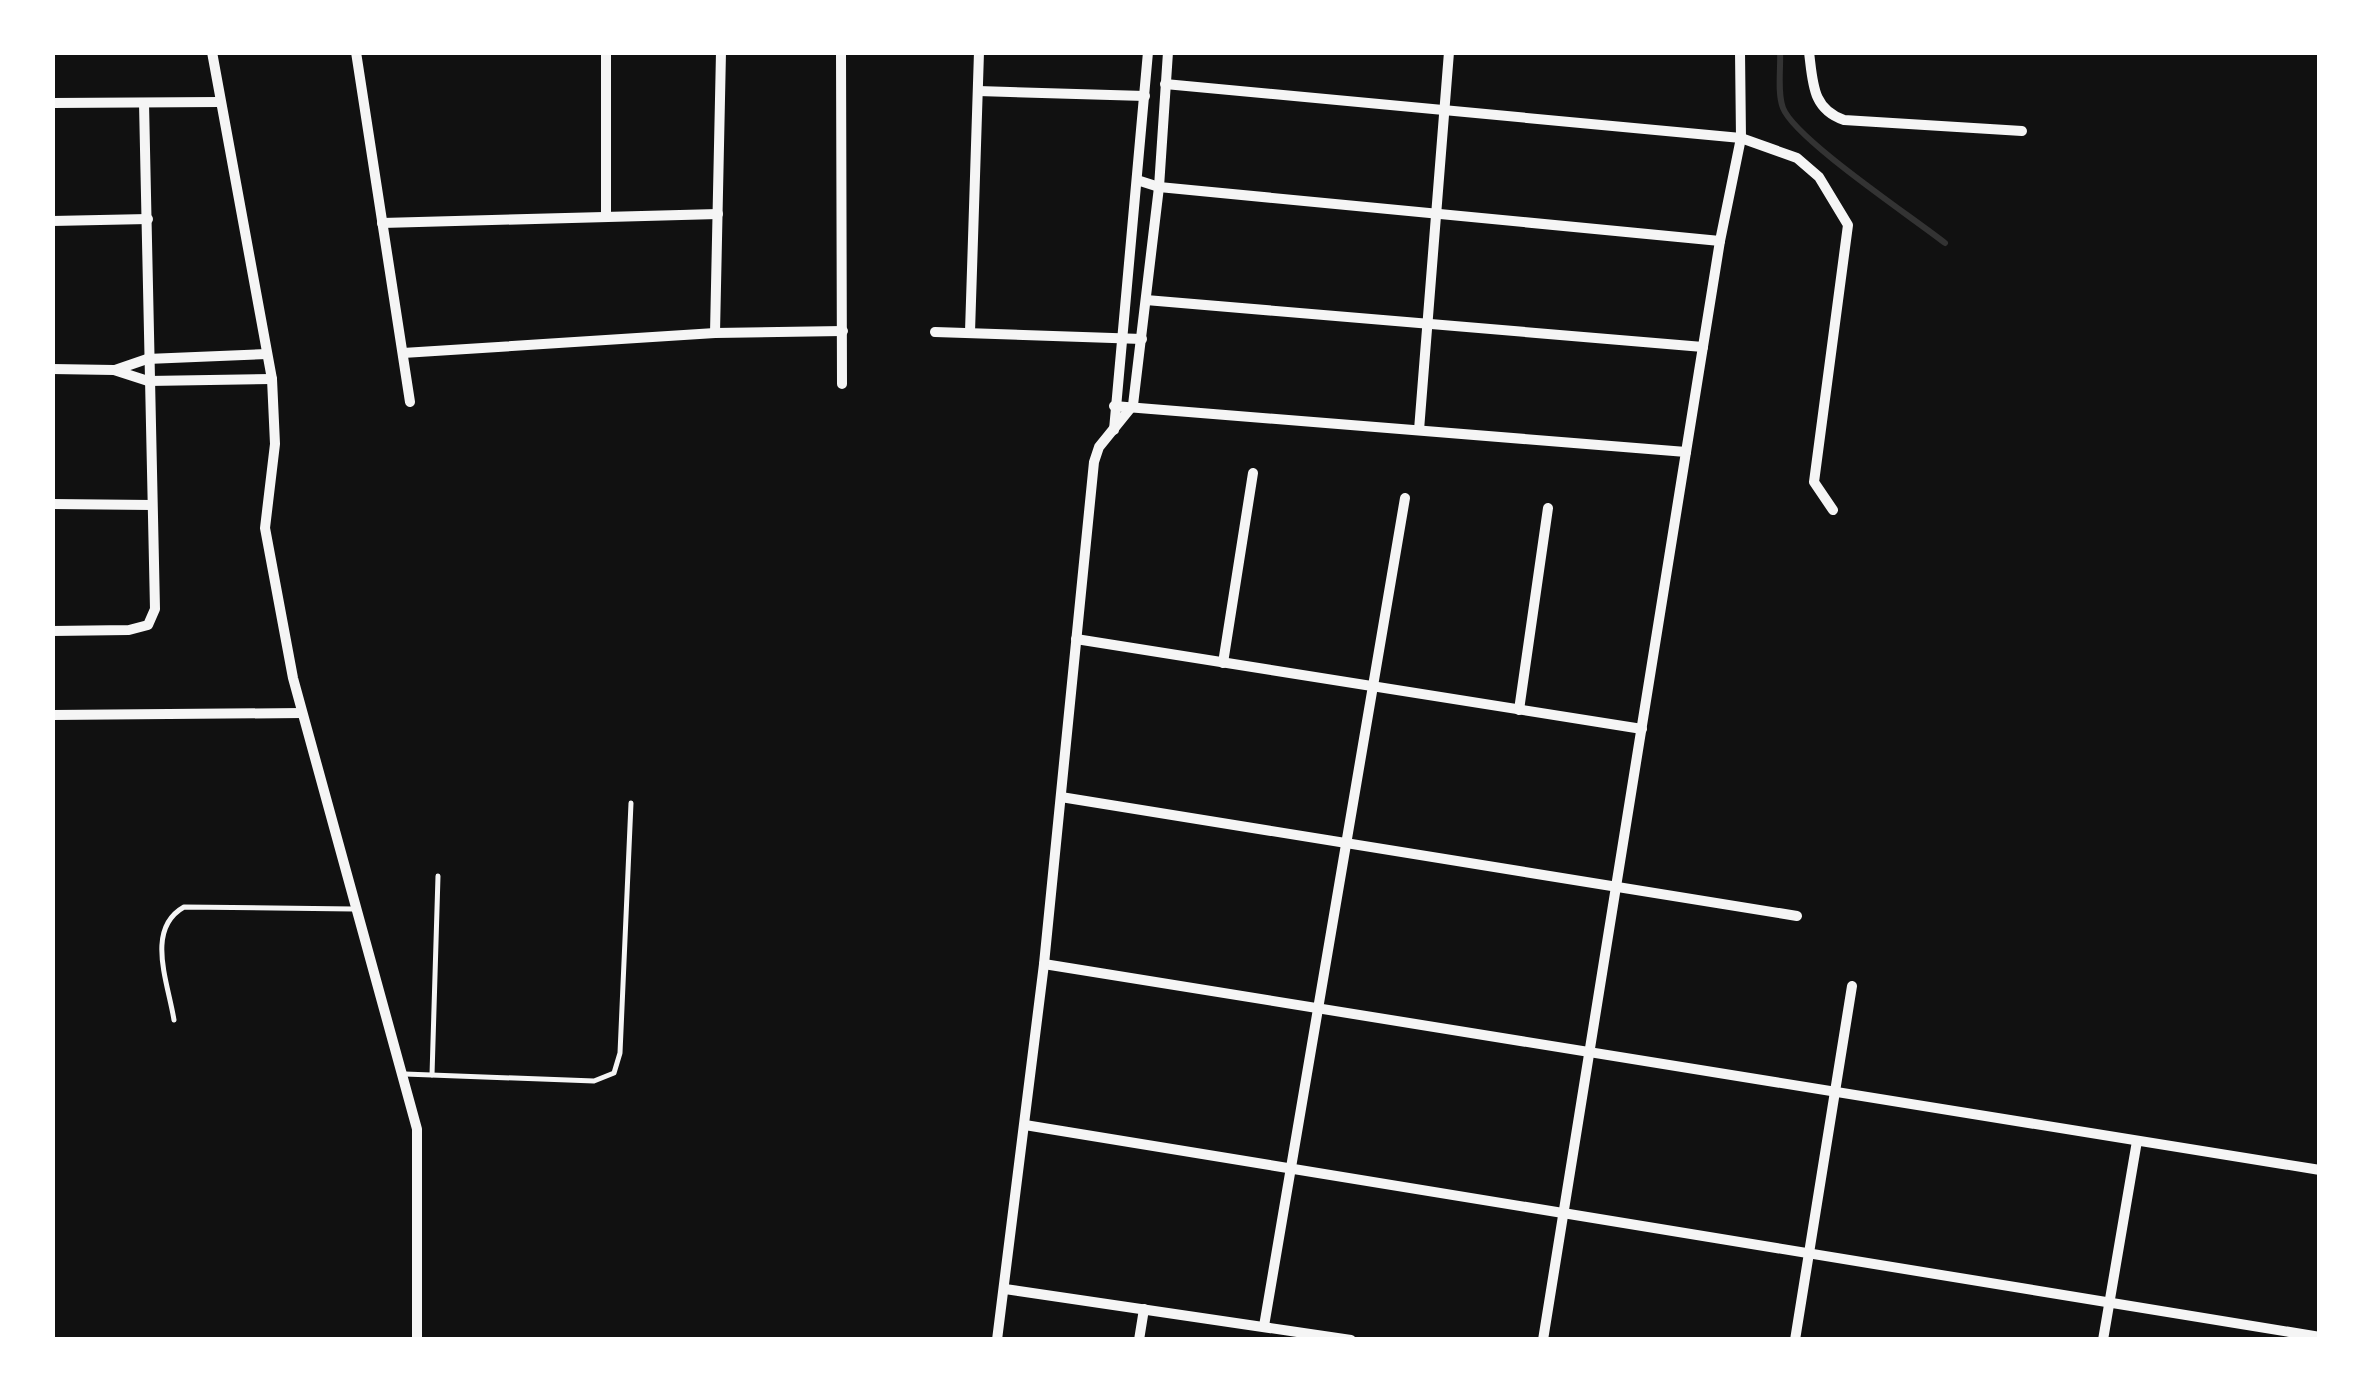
<svg xmlns="http://www.w3.org/2000/svg" width="2372" height="1392" viewBox="0 0 2372 1392" font-family="'Exo 2',sans-serif">
  <style>
    .lines { fill: none; stroke-linecap: round; stroke-linejoin: round }
    .stream { stroke: #333; stroke-width: 6 }
    .service { stroke: #f5f5f5; stroke-width: 5 }
    .minor { stroke: #f5f5f5; stroke-width: 10 }
  </style>
  <rect width="100%" height="100%" fill="#111"/>
  <g class="lines">
    <!-- stream -->
    <path class="stream" d="M1780,52C1781,68 1777,93 1783,108C1795,139 1912,217 1945,243"/>
    <!-- service -->
    <g class="service">
      <path d="M174,1020C168,982 145,929 184,907L353,909"/>
      <polyline points="405,1074 594,1081 614,1073 620,1053 631,803"/>
      <polyline points="432,1075 438,876"/>
    </g>
    <!-- minor -->
    <g class="minor">
      <polyline points="212,52 272,379 275,444 265,528 293,678 417,1129 417,1340"/>
      <polyline points="356,52 410,402"/>
      <polyline points="606,52 606,217"/>
      <polyline points="841,52 842,384"/>
      <path d="M1809,52C1813,83 1812,109 1844,120L2022,131"/>
      <polyline points="1165,84 1741,138 1797,158 1819,177 1848,225 1814,482 1833,510"/>
      <polyline points="978,91 1145,96"/>
      <polyline points="52,103 220,102"/>
      <polyline points="1137,180 1159,187 1720,241"/>
      <polyline points="52,221 148,219"/>
      <polyline points="382,223 718,214"/>
      <polyline points="1146,300 1703,347"/>
      <polyline points="935,332 1142,339"/>
      <polyline points="970,332 979,52"/>
      <polyline points="715,333 721,52"/>
      <polyline points="403,353 715,333 843,331"/>
      <polyline points="52,369 114,370 148,381 272,379"/>
      <polyline points="115,370 147,359 267,354"/>
      <polyline points="1114,406 1686,452"/>
      <polyline points="1114,430 1148,52"/>
      <polyline points="1419,430 1449,52"/>
      <polyline points="52,504 152,505"/>
      <polyline points="52,631 129,630 148,625 155,609 144,103"/>
      <polyline points="1076,639 1642,729"/>
      <polyline points="1223,663 1253,473"/>
      <polyline points="1519,710 1548,508"/>
      <polyline points="52,715 302,713"/>
      <polyline points="1061,797 1797,916"/>
      <polyline points="1044,964 2320,1170"/>
      <polyline points="1025,1125 2320,1337"/>
      <polyline points="1005,1289 1351,1340"/>
      <polyline points="1264,1326 1405,498"/>
      <polyline points="997,1340 1044,964 1094,462 1099,447 1133,405 1159,187 1168,52"/>
      <polyline points="1139,1340 1144,1309"/>
      <polyline points="1543,1340 1720,241 1741,138 1740,52"/>
      <polyline points="1795,1340 1852,986"/>
      <polyline points="2103,1340 2137,1141"/>
    </g>
  </g>
  <!-- border -->
  <rect width="2372" height="1392" fill="none" stroke="#ffffff" stroke-width="110"/>
</svg>
